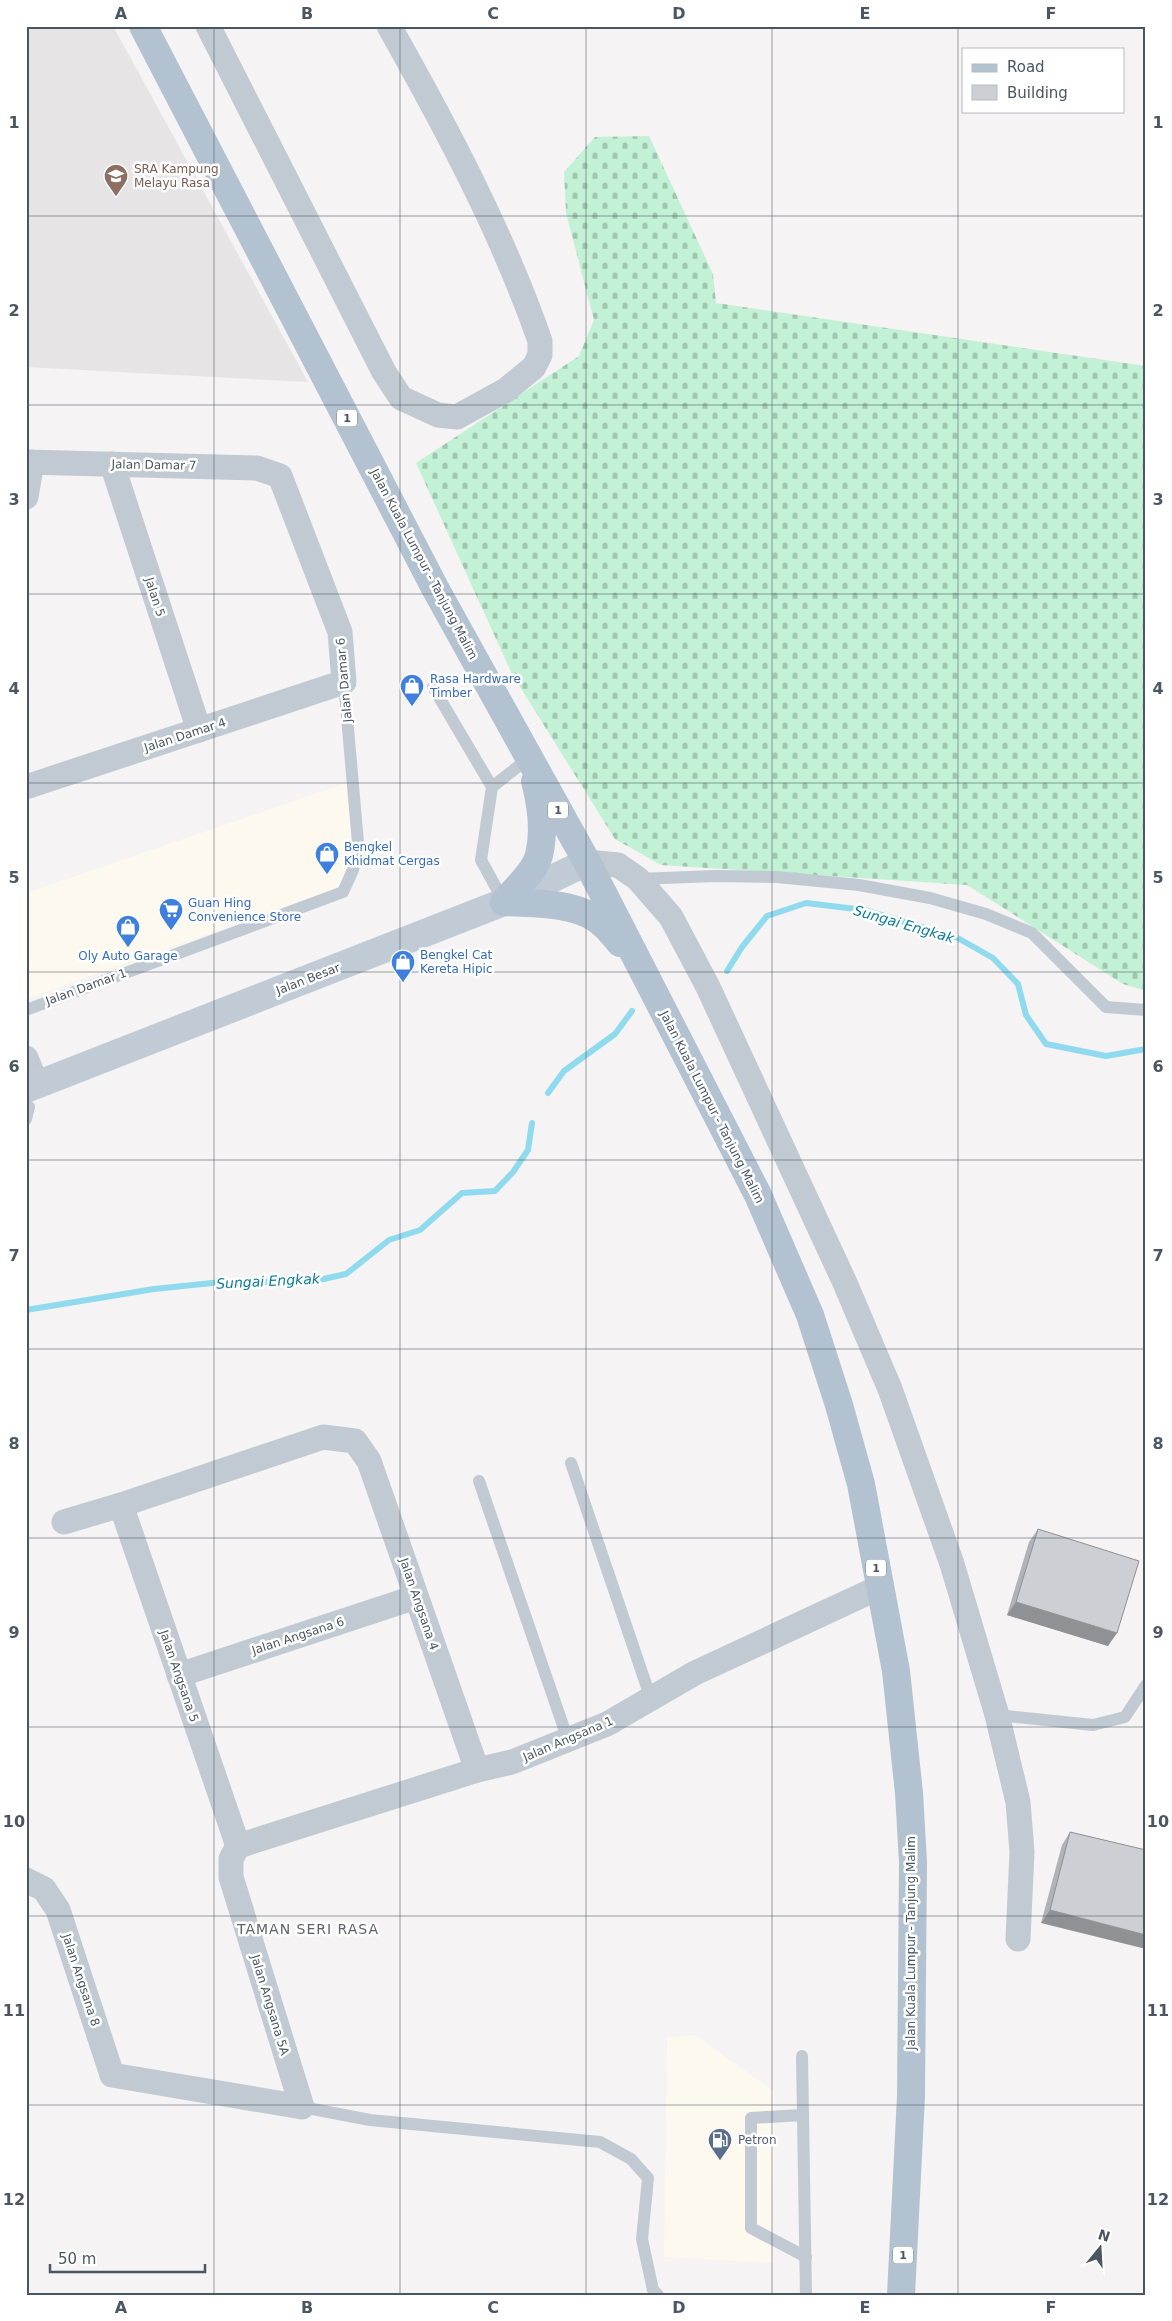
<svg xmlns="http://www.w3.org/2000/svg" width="1172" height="2321" viewBox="0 0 1172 2321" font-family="'DejaVu Sans',sans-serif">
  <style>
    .commercial { fill: #fdf9ef }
    .education { fill: #e6e4e5 }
    .cemetery { fill: url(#cemetery-stones) }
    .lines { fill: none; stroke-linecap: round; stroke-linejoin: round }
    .stream { stroke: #90daee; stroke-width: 6 }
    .service { stroke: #c1cad2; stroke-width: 12 }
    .minor { stroke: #c1cad2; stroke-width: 25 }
    .secondary { stroke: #c1cbd6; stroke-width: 28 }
    .primary { stroke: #b3c2d1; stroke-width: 28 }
    .wall { fill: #b0b2b7 }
    .shaded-wall { fill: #909195 }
    .building { fill: #cdcfd5; stroke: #909195 }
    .grid { fill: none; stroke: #4a5661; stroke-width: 1; stroke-opacity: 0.55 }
    .labels { text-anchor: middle; stroke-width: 5; stroke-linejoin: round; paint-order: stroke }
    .shield { fill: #fff; stroke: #808990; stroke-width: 1 }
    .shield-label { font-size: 11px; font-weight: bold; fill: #4a5661 }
    .education-label { font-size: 12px; fill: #785e54; stroke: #fff; text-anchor: start }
    .street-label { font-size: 12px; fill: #4a5661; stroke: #fff }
    .shop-label { font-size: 12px; fill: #366cbe; stroke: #fff; text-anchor: start }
    .service-label { font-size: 12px; fill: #4e5e75; stroke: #fff; text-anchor: start }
    .water-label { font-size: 14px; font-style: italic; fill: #0c7c9b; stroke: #fff }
    .neighbourhood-label { font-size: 14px; letter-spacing: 1px; fill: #5f6368; stroke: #fff }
    .neatline { fill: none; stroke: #4a5661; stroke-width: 2 }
    .grid-label { font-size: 16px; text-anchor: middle; font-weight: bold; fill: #4a5661 }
  </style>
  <defs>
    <pattern id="cemetery-stones" width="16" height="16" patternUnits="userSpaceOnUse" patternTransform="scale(1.25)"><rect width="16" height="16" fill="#c3f1d5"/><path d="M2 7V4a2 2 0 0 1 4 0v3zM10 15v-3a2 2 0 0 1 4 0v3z" fill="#a0c6b0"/></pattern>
  </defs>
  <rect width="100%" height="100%" fill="#f5f3f3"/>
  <!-- commercial -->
  <g class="commercial">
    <polygon points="349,782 353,844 340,887 26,999 26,893"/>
    <polygon points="695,2035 775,2092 772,2263 664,2257 667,2037"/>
  </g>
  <!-- education -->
  <polygon class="education" points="26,26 113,26 308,382 26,367"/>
  <!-- cemetery -->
  <polygon class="cemetery" points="649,136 713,274 716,303 1146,366 1146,991 1123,984 967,885 661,865 615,839 512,674 416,463 579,356 594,320 566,213 564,172 595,137"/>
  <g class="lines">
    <!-- stream -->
    <g class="stream">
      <polyline points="727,971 742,947 767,916 806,903 864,910 956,937 993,958 1018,984 1026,1015 1046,1044 1106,1056 1146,1049"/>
      <polyline points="548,1093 564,1071 615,1034 632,1011"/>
      <polyline points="26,1310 154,1289 222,1282 310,1282 346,1274 389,1240 420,1230 462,1193 495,1191 513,1172 528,1150 532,1123"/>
    </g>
    <!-- service -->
    <g class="service">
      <polyline points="433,687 492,787 481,860 504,902"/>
      <polyline points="492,787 530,757"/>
      <polyline points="638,879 715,876 777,877 859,885 930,898 986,914 1032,933 1106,1007 1146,1010"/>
      <polyline points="26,1010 343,892 353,870 358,843 344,682"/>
      <polyline points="26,1105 29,1107 26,1119"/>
      <polyline points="571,1463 651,1699"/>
      <polyline points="479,1481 568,1740"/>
      <polyline points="997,1715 1093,1725 1125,1717 1146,1685"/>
      <polyline points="802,2056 806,2295"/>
      <polyline points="302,2107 370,2120 600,2142 631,2159 648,2178 642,2239 653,2290 658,2295"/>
      <polyline points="803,2115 751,2118 751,2228 806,2257"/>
    </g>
    <!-- minor -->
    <g class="minor">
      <path d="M208,26L384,372L401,398L438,415L457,417L506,390L534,367L540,355V341C502,232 446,127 389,26"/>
      <polyline points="26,462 257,468 280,476 340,632 344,682 26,787"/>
      <polyline points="112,464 199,730"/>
      <polyline points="26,497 32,462"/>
      <polyline points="587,862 618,865 638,879 671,917 708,987 845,1283 890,1389 952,1564 997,1715 1018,1802 1022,1852 1018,1939"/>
      <polyline points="26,1058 37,1085"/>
      <polyline points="121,1505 238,1846"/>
      <polyline points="64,1522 121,1505 323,1437 355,1441 369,1461 477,1770"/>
      <polyline points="179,1675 416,1597"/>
      <polyline points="238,1846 477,1770 512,1762 607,1724 695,1673 880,1587"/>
      <polyline points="26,1880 44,1889 58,1910 112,2075 302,2107 231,1877 231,1859 238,1846"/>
    </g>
    <!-- secondary -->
    <polyline class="secondary" points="26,1089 504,902 587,862"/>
    <!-- primary -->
    <g class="primary">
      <polyline points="143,26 435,588 587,862 758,1195 810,1315 839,1405 861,1484 896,1671 909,1793 913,1862 911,2096 901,2295"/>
      <path d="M504,902C534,904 569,902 595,918C605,924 613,934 620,943"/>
      <path d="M504,902C516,888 534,873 539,855C545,831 541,804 535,781"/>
    </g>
  </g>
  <!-- wall -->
  <g class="wall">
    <polygon points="1038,1529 1108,1646 1007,1615 1029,1542"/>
    <polygon points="1070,1832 1146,1850 1041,1923 1062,1845"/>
  </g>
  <!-- shaded-wall -->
  <g class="shaded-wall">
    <polygon points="1016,1602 1117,1633 1108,1646 1007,1615"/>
    <polygon points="1050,1910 1146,1935 1146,1949 1041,1923"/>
  </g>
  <!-- building -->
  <g class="building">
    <polygon points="1038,1529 1139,1561 1117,1633 1016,1602"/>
    <polygon points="1070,1832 1146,1850 1146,1935 1050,1910"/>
  </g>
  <!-- grid -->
  <path class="grid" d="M214,26V2295M400,26V2295M586,26V2295M772,26V2295M958,26V2295M26,216H1146M26,405H1146M26,594H1146M26,783H1146M26,972H1146M26,1160H1146M26,1349H1146M26,1538H1146M26,1727H1146M26,1916H1146M26,2105H1146"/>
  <!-- icons -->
  <defs>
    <symbol id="school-pin" viewBox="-11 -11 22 30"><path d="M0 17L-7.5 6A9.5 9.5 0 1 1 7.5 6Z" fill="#8d6e63" stroke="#fff"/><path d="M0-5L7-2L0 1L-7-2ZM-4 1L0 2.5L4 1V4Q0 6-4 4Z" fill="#fff"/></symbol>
    <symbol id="shop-pin" viewBox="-11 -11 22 30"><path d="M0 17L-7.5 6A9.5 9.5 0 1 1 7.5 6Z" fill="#3f7fe0" stroke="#fff"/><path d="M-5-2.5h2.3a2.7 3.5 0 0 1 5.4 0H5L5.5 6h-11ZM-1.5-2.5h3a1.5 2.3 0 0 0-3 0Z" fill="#fff"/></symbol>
    <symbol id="supermarket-pin" viewBox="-11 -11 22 30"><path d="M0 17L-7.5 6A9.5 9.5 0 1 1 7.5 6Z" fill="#3f7fe0" stroke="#fff"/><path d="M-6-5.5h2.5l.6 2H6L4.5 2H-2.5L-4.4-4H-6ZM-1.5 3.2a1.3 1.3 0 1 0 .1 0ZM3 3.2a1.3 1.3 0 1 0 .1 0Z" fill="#fff"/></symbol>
    <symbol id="fuel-pin" viewBox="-11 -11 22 30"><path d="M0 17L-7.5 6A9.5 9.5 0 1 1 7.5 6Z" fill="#5c6f8a" stroke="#fff"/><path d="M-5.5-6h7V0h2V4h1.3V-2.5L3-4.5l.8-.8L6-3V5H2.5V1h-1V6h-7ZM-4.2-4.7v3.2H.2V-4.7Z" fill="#fff"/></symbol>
  </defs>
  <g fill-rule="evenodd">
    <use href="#school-pin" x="102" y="162" width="28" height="38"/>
    <use href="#shop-pin" x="398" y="672" width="28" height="38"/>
    <use href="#shop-pin" x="313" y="840" width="28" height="38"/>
    <use href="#supermarket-pin" x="157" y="896" width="28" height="38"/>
    <use href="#shop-pin" x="114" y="913" width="28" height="38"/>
    <use href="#shop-pin" x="389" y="948" width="28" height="38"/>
    <use href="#fuel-pin" x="706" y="2126" width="28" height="38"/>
  </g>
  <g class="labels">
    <!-- shield labels -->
    <g class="shield">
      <rect x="337" y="409.5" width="20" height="17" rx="4"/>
      <rect x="548" y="801.5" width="20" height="17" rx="4"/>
      <rect x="866" y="1559.5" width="20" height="17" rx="4"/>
      <rect x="893" y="2246.5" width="20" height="17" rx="4"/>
    </g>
    <g class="shield-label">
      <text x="347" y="422">1</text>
      <text x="558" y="814">1</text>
      <text x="876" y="1572">1</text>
      <text x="903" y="2259">1</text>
    </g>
    <!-- education labels -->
    <g class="education-label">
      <text x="134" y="173">SRA Kampung<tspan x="134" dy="14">Melayu Rasa</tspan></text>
    </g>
    <!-- street labels -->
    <g class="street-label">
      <text transform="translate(154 465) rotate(1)" y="4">Jalan Damar 7</text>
      <text transform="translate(424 564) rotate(62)" y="4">Jalan Kuala Lumpur - Tanjung Malim</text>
      <text transform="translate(155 597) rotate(72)" y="4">Jalan 5</text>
      <text transform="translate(344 680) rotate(-95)" y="4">Jalan Damar 6</text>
      <text transform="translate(185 735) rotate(-18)" y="4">Jalan Damar 4</text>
      <text transform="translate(308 979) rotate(-21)" y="4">Jalan Besar</text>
      <text transform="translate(86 987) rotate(-20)" y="4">Jalan Damar 1</text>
      <text transform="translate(712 1107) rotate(63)" y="4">Jalan Kuala Lumpur - Tanjung Malim</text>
      <text transform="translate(419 1604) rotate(71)" y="4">Jalan Angsana 4</text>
      <text transform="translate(298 1636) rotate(-18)" y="4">Jalan Angsana 6</text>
      <text transform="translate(179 1676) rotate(71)" y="4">Jalan Angsana 5</text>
      <text transform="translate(568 1739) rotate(-23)" y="4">Jalan Angsana 1</text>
      <text transform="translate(911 1943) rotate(-90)" y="4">Jalan Kuala Lumpur - Tanjung Malim</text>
      <text transform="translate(81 1980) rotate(72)" y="4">Jalan Angsana 8</text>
      <text transform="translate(270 2005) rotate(73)" y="4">Jalan Angsana 5A</text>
    </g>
    <!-- shop labels -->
    <g class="shop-label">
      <text x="430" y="683">Rasa Hardware<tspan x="430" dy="14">Timber</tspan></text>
      <text x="344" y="851">Bengkel<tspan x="344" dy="14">Khidmat Cergas</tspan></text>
      <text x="188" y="907">Guan Hing<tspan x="188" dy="14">Convenience Store</tspan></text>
      <text x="420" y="959">Bengkel Cat<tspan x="420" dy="14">Kereta Hipic</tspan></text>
      <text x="128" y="960" text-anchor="middle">Oly Auto Garage</text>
    </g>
    <!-- service labels -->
    <g class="service-label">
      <text x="738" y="2144">Petron</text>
    </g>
    <!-- water labels -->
    <g class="water-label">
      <text transform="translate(904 924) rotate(16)" y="5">Sungai Engkak</text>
      <text transform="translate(268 1281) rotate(-3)" y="5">Sungai Engkak</text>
    </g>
    <!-- neighbourhood labels -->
    <g class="neighbourhood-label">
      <text x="308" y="1934">TAMAN SERI RASA</text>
    </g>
  </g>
  <!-- border -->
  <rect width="1172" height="2321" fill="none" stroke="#ffffff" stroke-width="55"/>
  <!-- legend -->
  <rect x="962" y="48" width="162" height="65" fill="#ffffff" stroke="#b7bbc0"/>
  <rect x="972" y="64" width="25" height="8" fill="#b3c2d1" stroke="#b7bbc0"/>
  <text x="1007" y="72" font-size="15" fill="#4a5661">Road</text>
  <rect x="972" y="85" width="25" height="15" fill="#cdcfd5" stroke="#b7bbc0"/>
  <text x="1007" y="98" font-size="15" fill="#4a5661">Building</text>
  <!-- north arrow -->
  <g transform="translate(1100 2248) rotate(18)" stroke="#ffffff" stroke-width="4" paint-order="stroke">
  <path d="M0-4L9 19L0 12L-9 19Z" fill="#4a5661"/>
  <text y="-8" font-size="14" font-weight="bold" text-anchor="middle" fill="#4a5661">N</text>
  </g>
  <!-- scale -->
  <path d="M50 2264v8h155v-8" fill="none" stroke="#4a5661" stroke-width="2.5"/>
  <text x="58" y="2264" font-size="15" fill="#4a5661" stroke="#ffffff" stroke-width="4" paint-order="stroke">50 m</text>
  <rect x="28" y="28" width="1116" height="2266" class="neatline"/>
  <g class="grid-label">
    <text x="121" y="19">A</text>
    <text x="307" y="19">B</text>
    <text x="493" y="19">C</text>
    <text x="679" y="19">D</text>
    <text x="865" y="19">E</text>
    <text x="1051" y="19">F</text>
    <text x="14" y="128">1</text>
    <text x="1158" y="128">1</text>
    <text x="14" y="316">2</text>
    <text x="1158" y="316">2</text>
    <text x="14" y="505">3</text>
    <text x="1158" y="505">3</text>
    <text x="14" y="694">4</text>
    <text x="1158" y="694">4</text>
    <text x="14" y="883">5</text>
    <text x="1158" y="883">5</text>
    <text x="14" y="1072">6</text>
    <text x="1158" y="1072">6</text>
    <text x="14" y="1261">7</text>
    <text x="1158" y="1261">7</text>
    <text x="14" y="1449">8</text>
    <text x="1158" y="1449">8</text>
    <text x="14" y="1638">9</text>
    <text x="1158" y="1638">9</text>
    <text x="14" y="1827">10</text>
    <text x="1158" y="1827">10</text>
    <text x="14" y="2016">11</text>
    <text x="1158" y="2016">11</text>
    <text x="14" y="2205">12</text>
    <text x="1158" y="2205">12</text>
    <text x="121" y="2313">A</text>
    <text x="307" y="2313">B</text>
    <text x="493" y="2313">C</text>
    <text x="679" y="2313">D</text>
    <text x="865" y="2313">E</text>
    <text x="1051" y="2313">F</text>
  </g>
</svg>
